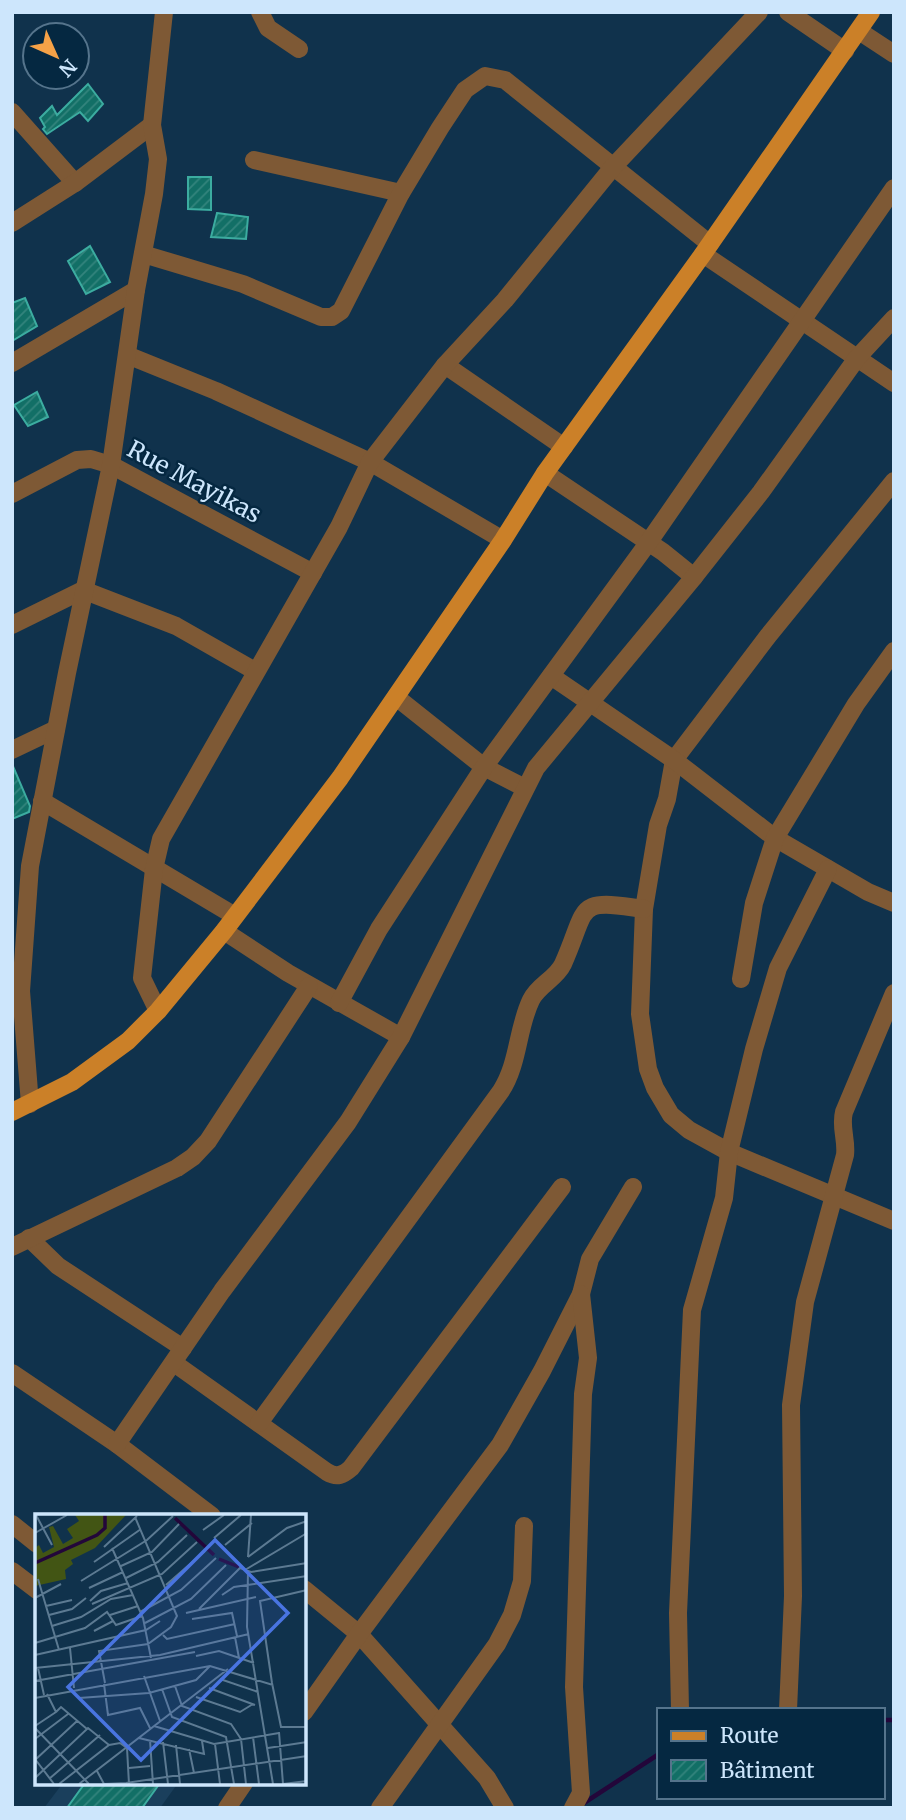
<svg xmlns="http://www.w3.org/2000/svg" width="906" height="1820" viewBox="0 0 906 1820" font-family="Merriweather,serif">
  <style>
    .built { fill: #1a3f5c }
    .lines { fill: none; stroke-linecap: round; stroke-linejoin: round }
    .stream { stroke: #23063a; stroke-width: 4.5 }
    .building { fill: url(#building-hatch); stroke: #3caca0; stroke-width: 2 }
    .minor { stroke: #7e5935; stroke-width: 18 }
    .major { stroke: #cb8028; stroke-width: 18 }
    .labels { text-anchor: middle; stroke-width: 5; stroke-linejoin: round; paint-order: stroke }
    .street-label { font-size: 24px; fill: #cde6fc; stroke: #052841 }
    .inset-river { fill: none; stroke: #23063a; stroke-width: 3.5 }
    .inset-road { fill: none; stroke: #5c7a92; stroke-width: 2 }
    .view { fill: #4974e1; fill-opacity: 0.15; stroke: #4974e1; stroke-width: 3.5 }
    .inset-edge { fill: none; stroke: #cde6fc; stroke-width: 3.5 }
  </style>
  <defs>
    <pattern id="building-hatch" width="6" height="6" patternUnits="userSpaceOnUse" patternTransform="scale(1.75)"><rect width="6" height="6" fill="#126f66"/><path d="M-1 1l2-2M0 6l6-6M5 7l2-2" fill="none" stroke="#33847d"/></pattern>
  </defs>
  <rect width="100%" height="100%" fill="#10324c"/>
  <!-- built -->
  <polygon class="built" points="63,1783 178,1783 160,1808 44,1808"/>
  <g class="lines">
    <!-- stream -->
    <g class="stream">
      <polyline points="883,1720 894,1720"/>
      <polyline points="584,1803 659,1754"/>
    </g>
  </g>
  <!-- building -->
  <g class="building">
    <polygon points="88,84 103,104 88,121 80,112 47,134 43,129 45,127 40,118 52,106 57,115"/>
    <polygon points="188,177 211,177 211,210 188,209"/>
    <polygon points="217,213 248,217 246,239 211,237"/>
    <polygon points="90,246 110,282 86,294 68,261"/>
    <polygon points="25,298 37,326 12,341 12,303"/>
    <polygon points="37,392 48,417 28,426 14,405"/>
    <polygon points="12,764 30,806 29,812 12,819"/>
    <polygon points="85,1783 160,1783 142,1808 67,1808"/>
  </g>
  <g class="lines">
    <!-- minor -->
    <g class="minor">
      <polyline points="260,12 268,28 299,49"/>
      <polyline points="788,12 845,51"/>
      <polyline points="859,31 894,54"/>
      <polyline points="12,112 75,183"/>
      <polyline points="254,160 401,193"/>
      <polyline points="12,223 75,183 152,125"/>
      <polyline points="143,254 243,284 321,317 332,317 341,311 401,193 440,128 465,90 485,76 505,80 710,244"/>
      <polyline points="703,254 894,383"/>
      <polyline points="127,355 216,391 370,462 503,540"/>
      <polyline points="12,363 136,290"/>
      <polyline points="445,365 564,447"/>
      <polyline points="545,473 663,552 694,577"/>
      <polyline points="894,481 768,636 674,760 667,799 658,825 644,909 640,1014 648,1069 655,1088 671,1115 689,1130 729,1152 894,1221"/>
      <polyline points="12,494 77,460 91,459 111,465 313,573"/>
      <polyline points="12,625 83,590 176,626 255,671"/>
      <polyline points="551,676 674,760 775,838 868,892 894,903"/>
      <polyline points="396,697 484,767 525,788"/>
      <polyline points="12,750 56,729"/>
      <polyline points="42,801 235,916"/>
      <polyline points="224,931 288,973 401,1037"/>
      <polyline points="741,979 754,903 775,838 856,704 894,651"/>
      <polyline points="339,1003 379,929 484,767 648,543 894,188"/>
      <polyline points="158,1011 142,978 154,869 161,839 339,527 370,462 445,365 505,300 613,167 759,12"/>
      <polyline points="30,1104 21,991 30,866 67,673 111,465 136,290 154,194 158,159 152,125 164,12"/>
      <polyline points="29,1238 58,1266 183,1348"/>
      <polyline points="12,1247 177,1168 193,1157 208,1141 309,986"/>
      <path d="M174,1363L327,1472C337,1478 343,1475 351,1468L562,1187"/>
      <polyline points="12,1373 117,1444 212,1516"/>
      <path d="M259,1423L501,1091C519,1063 517,1029 531,1000C538,985 556,979 563,964C589,906 573,898 644,909"/>
      <polyline points="117,1444 222,1291 348,1122 401,1037 536,768 694,577 761,492 857,358 894,318"/>
      <polyline points="12,1524 37,1544"/>
      <polyline points="12,1571 37,1590"/>
      <polyline points="304,1589 359,1634 487,1778 505,1808"/>
      <polyline points="680,1710 678,1613 692,1310 724,1198 729,1152 754,1049 778,968 828,869"/>
      <path d="M788,1710L793,1596L791,1405L805,1302L845,1155C847,1140 840,1127 844,1112L894,993"/>
      <polyline points="304,1712 359,1634 500,1445 542,1371 581,1294 590,1259 633,1187"/>
      <polyline points="227,1808 244,1783"/>
      <polyline points="380,1808 497,1644 512,1615 522,1581 524,1526"/>
      <polyline points="573,1808 581,1793 574,1687 583,1394 588,1358 581,1294"/>
    </g>
    <!-- major -->
    <polyline class="major" points="12,1112 72,1082 128,1041 158,1011 224,931 340,778 503,540 545,473 703,254 871,12"/>
  </g>
  <g class="labels">
    <!-- street labels -->
    <g class="street-label">
      <text transform="translate(194 482) rotate(28)" y="8">Rue Mayikas</text>
    </g>
  </g>
  <!-- overview -->
  <g transform="translate(35 1514)">
    <rect width="271" height="271" fill="#10324c"/>
    <path d="M40,1H91L60,34L36,46L38,50L30,56L31,65L0,72V34L4,31L8,39L19,33L14,13L18,12L28,30L38,24L32,15L44,7Z" fill="#425514"/>
    <path class="inset-river" d="M140,4L179,41M184,45L204,53M0,49L62,21L70,14V1"/>
    <path class="inset-road" d="M1,1L17,31M168,16L189,1M0,19L32,1M179,24L206,1M190,31L217,9M69,33L102,2M77,34L108,104L116,144M213,43L252,14L272,7M213,43L216,1M59,48L106,15M86,52L117,38L144,10M210,56L272,19M213,57L212,113L238,270M91,64L123,48L152,21M3,65L24,136M46,67L112,26L138,2M131,71L170,37M54,74L88,58M187,81L199,73L272,62M0,84L26,70M55,87L66,77L93,69M57,90L127,60L162,28M11,92L37,86M164,95L205,54L216,58L272,49M105,98L146,76L181,44M151,99L221,83M14,101L37,95L51,84M75,101L103,92M157,105L197,99L202,122M110,109L156,85L191,51M17,112L46,103L76,85L98,81M59,117L78,107M128,121L132,125L200,110M200,123L204,144M0,129L50,114L72,98L81,111L107,102M35,134L39,174M0,141L111,116L125,107M161,142L184,137L219,149M0,154L125,141L214,120M3,154L9,181M109,162L125,207M185,165L223,178M0,167L160,138M70,169L64,137L113,130L136,113L142,102L100,3M237,169L225,87L272,76M237,169L246,213H272M69,170L73,201L105,194L115,214M140,172L147,192L196,210L206,225L211,270M174,174L220,191M127,175L137,203L191,223L199,270M161,183L205,198L218,190M0,184L175,152L238,171M44,184L114,179L161,166L175,152M21,198L26,193L52,215M0,212L21,198L12,180M119,212L179,230L244,219M0,214L54,270M244,218L248,270M218,223L224,270M104,224L169,240L167,227M0,225L33,200M115,226L118,270M128,228L133,270M180,230L185,270M141,231L145,270M233,234L272,228M154,235L159,259M0,245L19,270M0,246L42,207M94,254L115,252M62,257L69,270L91,269L272,242M0,264L53,214L74,231M14,265L65,221M24,270L74,231L85,229L92,234L94,270M44,270L193,155M248,270L272,267"/>
    <path class="view" d="M180,26L253,99L106,246L33,173Z"/>
    <rect width="271" height="271" class="inset-edge"/>
  </g>
  <!-- border -->
  <rect width="906" height="1820" fill="none" stroke="#cde6fc" stroke-width="28"/>
  <!-- legend -->
  <rect x="657" y="1708" width="228" height="91" fill="#052841" stroke="#55748c" stroke-width="2"/>
  <rect x="671" y="1731" width="35" height="10" fill="#cb8028" stroke="#55748c" stroke-width="2"/>
  <text x="720" y="1743" font-size="21" fill="#cde6fc">Route</text>
  <rect x="671" y="1760" width="35" height="21" fill="url(#building-hatch)" stroke="#55748c" stroke-width="2"/>
  <text x="720" y="1778" font-size="21" fill="#cde6fc">Bâtiment</text>
  <!-- north arrow -->
  <g transform="translate(56 56) rotate(135)"><circle r="33" fill="#052841" stroke="#55748c" stroke-width="2"/>
  <path d="M0-5L12 26L0 18L-12 26Z" fill="#f6a247"/>
  <text y="-10" font-size="19" font-weight="bold" text-anchor="middle" fill="#cde6fc">N</text>
  </g>
</svg>
